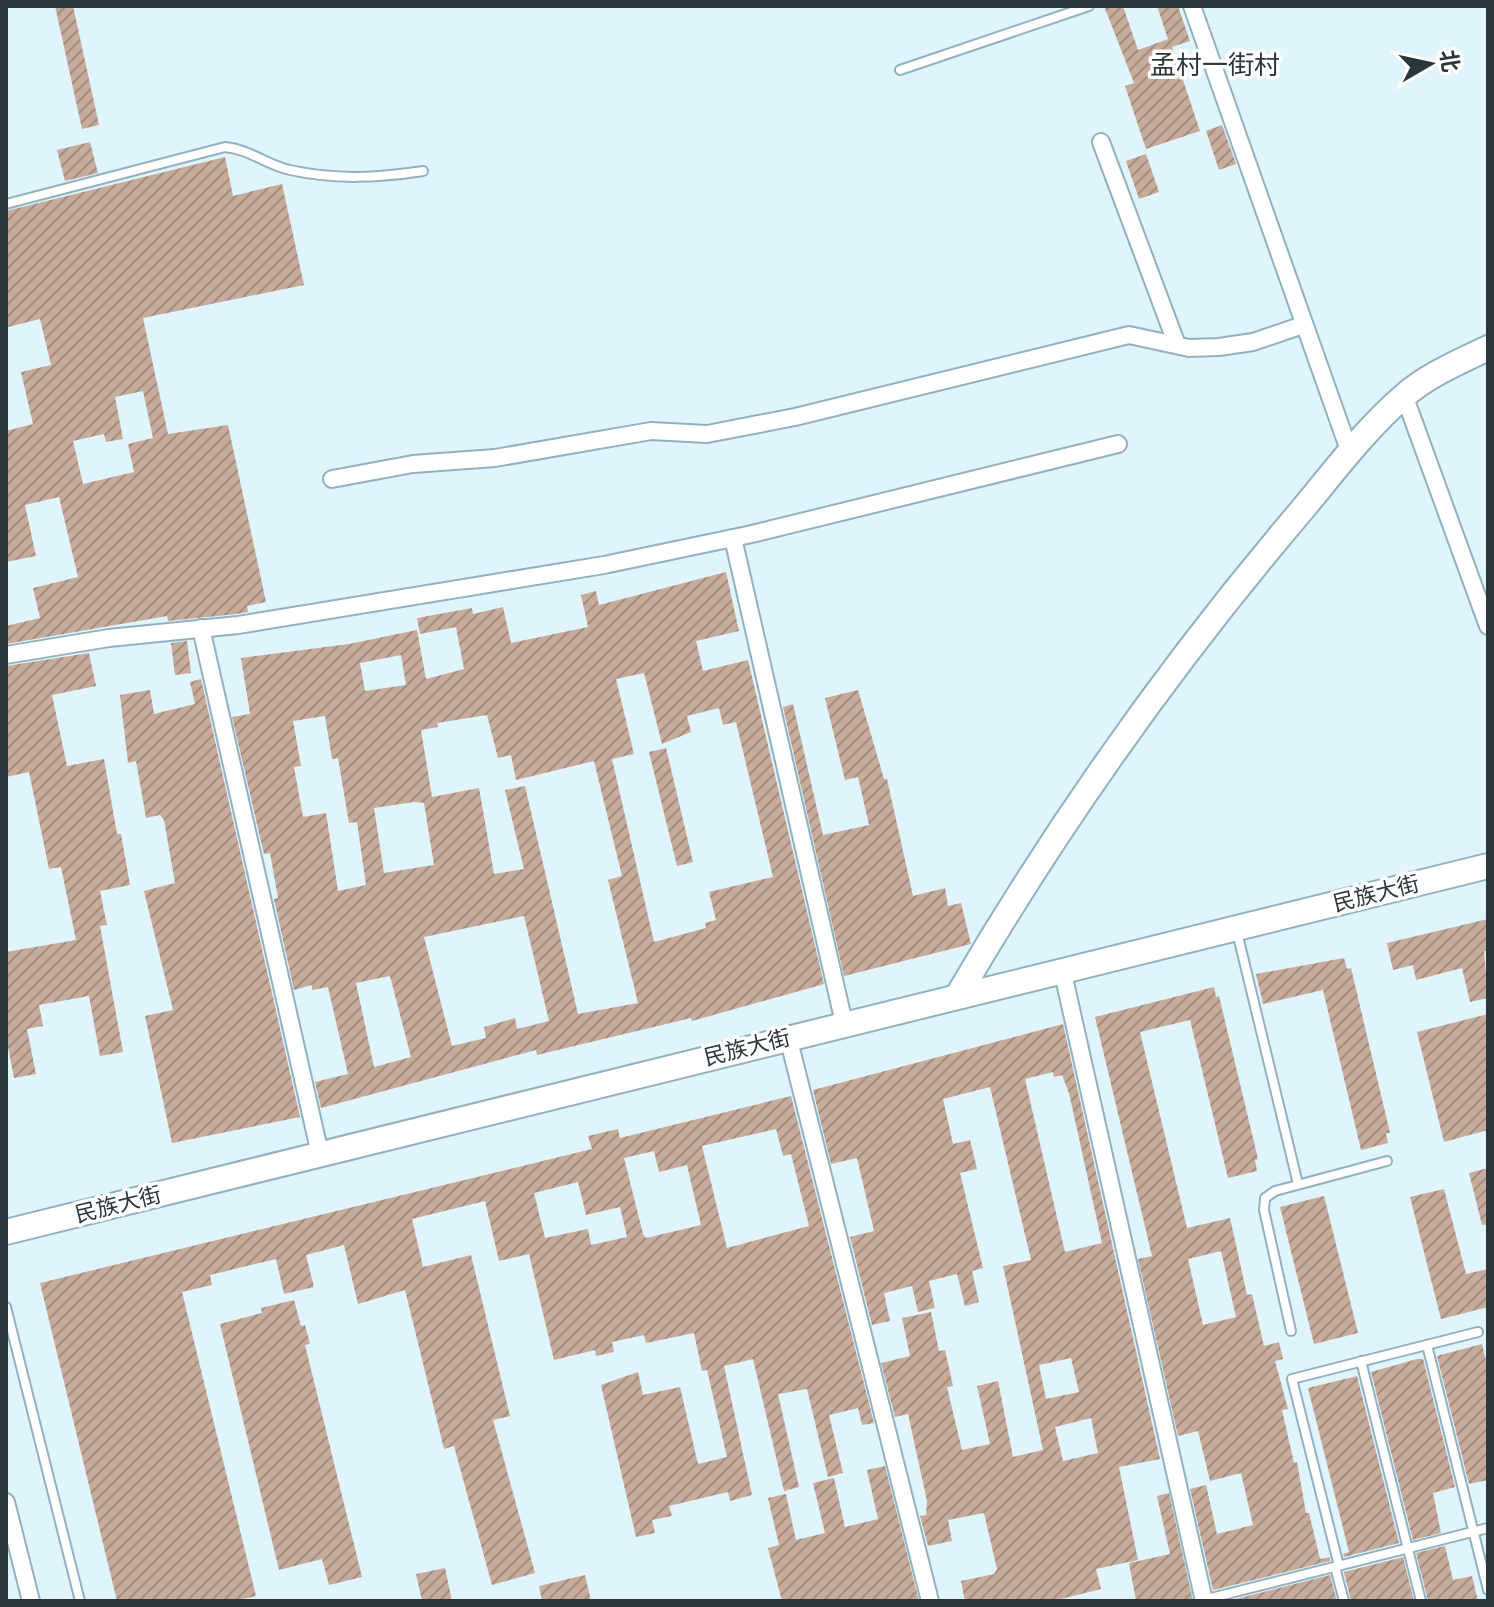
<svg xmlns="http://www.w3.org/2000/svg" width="1494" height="1607" viewBox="0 0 1494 1607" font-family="'IBM Plex Sans','Noto Sans SC',sans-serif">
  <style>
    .building { fill: url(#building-hatch); fill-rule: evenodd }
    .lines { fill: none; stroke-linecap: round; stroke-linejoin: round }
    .lane-casing { stroke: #92b1c0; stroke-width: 12 }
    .street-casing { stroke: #92b1c0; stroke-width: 20 }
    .secondary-casing { stroke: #92b1c0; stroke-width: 28 }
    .lane { stroke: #fff; stroke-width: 8 }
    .street { stroke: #fff; stroke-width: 16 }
    .secondary { stroke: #fff; stroke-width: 24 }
    .labels { text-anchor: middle; stroke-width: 7; stroke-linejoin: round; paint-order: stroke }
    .street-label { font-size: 22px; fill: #29363c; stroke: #fff }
    .quarter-label { font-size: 26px; fill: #29363c; stroke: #fff }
  </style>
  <defs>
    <pattern id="building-hatch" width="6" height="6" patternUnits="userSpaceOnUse" patternTransform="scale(2)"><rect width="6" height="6" fill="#c8ac9b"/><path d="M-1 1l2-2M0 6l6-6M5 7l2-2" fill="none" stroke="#a28d80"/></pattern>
  </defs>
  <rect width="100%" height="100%" fill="#e0f4fd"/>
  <!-- building -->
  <g class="building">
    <polygon points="55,6 73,6 99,125 82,129"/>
    <polygon points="1104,6 1123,6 1138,50 1168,39 1157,6 1178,6 1190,41 1172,47 1200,131 1146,149 1125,86 1134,83"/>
    <polygon points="1222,125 1236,164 1219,170 1206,131"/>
    <polygon points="90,142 98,173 65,181 57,150"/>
    <polygon points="1146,154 1159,192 1139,199 1126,161"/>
    <path d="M225,157L233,196L282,184L304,285L143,318L168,434L228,425L266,602L247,606L248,612L237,614L168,621L167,616L6,644V626L40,618L33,588L78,577L59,497L25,505L36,556L6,562V431L33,424L21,372L51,365L40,319L8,327L6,211ZM143,391L153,438L128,444L134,472L83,484L73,441L104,434L106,442L123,439L115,397Z"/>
    <path d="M726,572L739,631L696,641L703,671L748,660L824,984L692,1021L691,1018L537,1055L536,1050L321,1108L315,1082L348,1074L328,987L312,990V985L294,990L274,899L278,898L270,853L264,854L232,717L250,714L241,658L349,644L417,630L426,679L464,669L456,627L420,634L417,618L472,608L473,614L503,607L511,643L588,627L581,595L596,591L599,605ZM401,655L406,685L365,691L360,663ZM644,673L662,744L691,732L687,716L719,708L723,725L736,722L773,877L709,892L716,920L705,923L706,928L654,942L612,759L634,754L616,679ZM487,715L498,758L511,755L516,780L594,761L622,876L608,880L638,1003L578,1014L525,786L505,790L524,869L494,874L479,788L432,797L421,730L438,727L437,723ZM325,716L332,759L338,758L349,823L357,822L366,885L338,891L326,813L303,817L294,767L301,766L293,721ZM414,802L424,803L434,865L384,873L374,808ZM524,916L549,1021L517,1029L515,1018L484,1027L486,1038L452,1046L424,937ZM390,976L411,1057L374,1067L356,983Z"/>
    <polygon points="187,641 191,673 175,675 171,643"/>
    <polygon points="89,653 96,686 52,695 67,766 104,759 117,834 121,834 130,885 100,891 107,925 100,926 123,1052 100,1056 89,996 39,1005 43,1026 27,1029 36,1074 14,1078 6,1036 6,952 76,940 61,867 49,869 29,772 6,777 6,666"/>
    <polygon points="201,679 300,1117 172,1143 145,1016 173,1010 144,891 175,883 164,820 160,815 146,818 136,761 128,763 120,695 150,690 154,714 195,704 190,682"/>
    <polygon points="858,690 884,779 887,779 913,896 945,888 948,906 961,903 971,944 844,976 783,707 793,704 823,835 869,825 858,777 845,780 825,698"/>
    <polygon points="666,748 693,862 677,866 649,752"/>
    <polygon points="1488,919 1488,950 1484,951 1488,998 1470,1002 1462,968 1416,980 1413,965 1393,970 1387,943"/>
    <polygon points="1344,958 1347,969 1351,968 1390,1133 1386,1133 1388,1143 1361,1150 1323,990 1263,1004 1256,974"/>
    <path d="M1214,987L1216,997L1219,996L1258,1159L1255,1160L1257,1171L1228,1178L1190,1020L1140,1032L1187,1228L1230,1218L1247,1295L1252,1294L1264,1346L1279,1342L1283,1359L1275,1361L1288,1409L1282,1410L1294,1463L1297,1462L1306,1513H1309L1320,1559L1330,1557V1561L1213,1590L1190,1489L1206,1485L1217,1534L1253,1525L1241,1473L1210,1481L1198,1431L1178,1436L1138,1259L1152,1256L1095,1017ZM1221,1251L1236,1317L1203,1325L1188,1259Z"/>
    <polygon points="1488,1014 1488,1130 1444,1142 1417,1032"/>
    <path d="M1063,1024L1160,1459L1119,1467L1138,1560L1096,1569L1101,1589L1053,1601H965L961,1581L994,1574L997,1569L984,1513L948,1520L952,1541L928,1546L920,1516L926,1515L927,1501L908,1414L895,1417L881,1363L910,1356L902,1318L931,1312L939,1351L945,1350L953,1386L947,1387L962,1450L990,1444L977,1386L998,1381L1013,1457L1043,1450L1003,1266L1031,1260L990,1087L943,1099L953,1144L970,1140L977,1169L960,1173L983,1268L972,1271L979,1302L965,1306L957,1274L929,1281L935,1308L918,1312L912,1286L884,1293L890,1321L872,1325L850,1237L874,1231L857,1158L831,1164L813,1090ZM1053,1072L1054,1077L1062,1075L1069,1093L1102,1243L1065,1252L1025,1079ZM1071,1358L1079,1392L1046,1399L1039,1365ZM1091,1418L1098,1453L1063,1461L1055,1427Z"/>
    <path d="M791,1096L874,1423L862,1425L858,1408L829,1415L843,1473L828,1477L807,1389L778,1394L799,1487L784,1491L753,1359L724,1366L752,1495L730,1501L728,1492L669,1506L672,1516L652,1520L655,1533L636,1537L601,1385L638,1372L643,1395L680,1387L698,1464L727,1457L707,1370L702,1371L694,1333L646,1343L644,1335L612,1342L614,1352L596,1356L595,1350L554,1360L529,1254L499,1261L485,1201L412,1219L423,1267L471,1255L510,1416L493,1420L535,1573L492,1585L454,1446L444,1449L405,1290L358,1304L344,1245L306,1255L314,1287L284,1294L276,1259L210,1275L212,1285L182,1292L256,1596L234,1601H117L40,1283L592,1149L588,1136L618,1129L620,1138ZM776,1129L783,1156L791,1154L809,1226L727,1248L702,1146ZM654,1151L659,1172L687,1165L701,1225L646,1238L643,1234L624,1158ZM578,1182L586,1215L620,1207L627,1237L591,1245L588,1229L545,1238L534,1193Z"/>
    <polygon points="1488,1168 1488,1224 1482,1225 1469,1173"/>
    <polygon points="1444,1189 1466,1274 1488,1269 1488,1307 1441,1319 1410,1197"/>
    <polygon points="1324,1196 1358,1333 1314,1344 1280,1207"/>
    <polygon points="294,1300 301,1326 305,1325 310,1344 305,1345 362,1577 329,1585 322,1559 279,1570 220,1324 262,1313 261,1308"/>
    <polygon points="1482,1344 1488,1369 1488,1480 1469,1484 1437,1356"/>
    <polygon points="1417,1359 1423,1359 1455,1487 1433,1493 1441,1533 1413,1540 1371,1372"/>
    <polygon points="1357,1376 1399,1543 1344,1557 1343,1554 1349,1552 1308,1388"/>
    <polygon points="885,1466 919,1601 782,1601 768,1548 779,1545 768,1498 786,1494 796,1540 825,1533 813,1483 834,1478 845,1527 878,1519 867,1470"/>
    <polygon points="1169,1493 1193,1601 1136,1601 1129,1563 1170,1554 1157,1496"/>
    <polygon points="1445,1546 1453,1580 1472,1576 1478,1601 1428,1601 1416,1553"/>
    <polygon points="1403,1557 1414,1601 1351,1601 1344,1572"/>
    <polygon points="445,1568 452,1601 422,1601 416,1574"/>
    <polygon points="585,1575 591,1601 542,1601 539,1586"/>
    <polygon points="1330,1575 1337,1601 1228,1601"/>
  </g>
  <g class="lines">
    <defs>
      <g id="lane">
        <polyline points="900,70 1089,6"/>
        <path d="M6,204L225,147C249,149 267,165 290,170C335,180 378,178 423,171"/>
        <polyline points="1237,932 1298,1184"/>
        <polyline points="6,1307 80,1601"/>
        <polyline points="1291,1331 1264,1210 1265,1198 1275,1191 1387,1161"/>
        <polyline points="1427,1345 1488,1590"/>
        <polyline points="1361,1361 1421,1601"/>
        <polyline points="1339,1566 1292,1379 1478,1332"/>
        <polyline points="1335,1567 1344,1601"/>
        <polyline points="1203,1600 1488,1528"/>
      </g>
      <g id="street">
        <polyline points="1192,6 1350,453"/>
        <polyline points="1101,142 1177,345"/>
        <polyline points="1404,395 1488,626"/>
        <polyline points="332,479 413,464 495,458 651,431 707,434 795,417 1129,335 1189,348 1219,347 1253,342 1303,325"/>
        <polyline points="733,538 844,1023"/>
        <polyline points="201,628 320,1154"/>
        <polyline points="6,655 109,638 238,625 604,565 752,534 1118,444"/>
        <polyline points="1062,969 1204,1601"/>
        <polyline points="788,1037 930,1601"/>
        <polyline points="6,1502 31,1601"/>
      </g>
      <g id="secondary">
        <path d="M958,995C1055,829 1167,670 1291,523C1327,481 1361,433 1404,396C1428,375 1459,362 1488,348"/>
        <polyline points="6,1232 1488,866"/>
      </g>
    </defs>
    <!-- lane casing -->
    <use href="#lane" class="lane-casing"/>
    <!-- street casing -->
    <use href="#street" class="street-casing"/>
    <!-- secondary casing -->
    <use href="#secondary" class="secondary-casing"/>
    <!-- lane -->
    <use href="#lane" class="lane"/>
    <!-- street -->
    <use href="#street" class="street"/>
    <!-- secondary -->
    <use href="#secondary" class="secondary"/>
  </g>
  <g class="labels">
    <!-- street labels -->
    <g class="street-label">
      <text transform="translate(1376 893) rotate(-14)" y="8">民族大街</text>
      <text transform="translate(747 1047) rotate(-14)" y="8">民族大街</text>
      <text transform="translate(118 1204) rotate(-14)" y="8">民族大街</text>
    </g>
    <!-- quarter labels -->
    <g class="quarter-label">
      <text x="1215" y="74">孟村一街村</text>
    </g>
  </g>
  <!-- border -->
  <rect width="1494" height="1607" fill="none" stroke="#29363c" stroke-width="16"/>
  <!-- north arrow -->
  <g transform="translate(1430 64) rotate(81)" stroke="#ffffff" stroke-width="6" paint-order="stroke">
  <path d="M0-6L14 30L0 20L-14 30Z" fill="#29363c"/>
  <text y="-12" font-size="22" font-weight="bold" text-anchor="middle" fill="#29363c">北</text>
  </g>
</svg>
